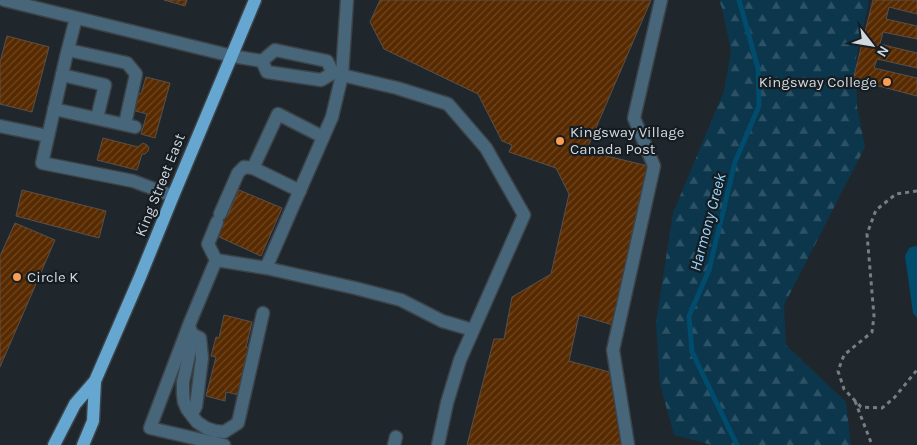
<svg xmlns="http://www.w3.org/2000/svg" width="917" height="445" viewBox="0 0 917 445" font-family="Karla,sans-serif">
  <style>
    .forest { fill: url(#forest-firs) }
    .water { fill: #014b6d }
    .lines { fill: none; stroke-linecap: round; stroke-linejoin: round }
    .stream { stroke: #014b6d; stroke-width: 5 }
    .building { fill: url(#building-hatch); stroke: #59504a }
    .minor-casing { stroke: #3c4348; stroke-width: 15 }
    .major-casing { stroke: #3c4348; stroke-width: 15 }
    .path { stroke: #787e83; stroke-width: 3; stroke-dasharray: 4 4; stroke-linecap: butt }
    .minor { stroke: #48667a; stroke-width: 12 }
    .major { stroke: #65a7d0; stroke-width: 12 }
    .poi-dot { fill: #fc9d53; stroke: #151d22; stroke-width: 2 }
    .labels { text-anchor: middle; stroke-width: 4.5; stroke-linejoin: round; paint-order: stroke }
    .poi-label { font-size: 15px; fill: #d3d8dc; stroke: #151d22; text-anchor: start }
    .street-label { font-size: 15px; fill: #d3d8dc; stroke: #151d22 }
    .water-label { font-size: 16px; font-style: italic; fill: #9bd7fe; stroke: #151d22 }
  </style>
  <defs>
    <pattern id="forest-firs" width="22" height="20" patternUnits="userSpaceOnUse" patternTransform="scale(1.25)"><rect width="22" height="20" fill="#0b364c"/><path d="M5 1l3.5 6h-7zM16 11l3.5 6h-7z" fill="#2e5265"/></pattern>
    <pattern id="building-hatch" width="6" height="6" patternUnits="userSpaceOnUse" patternTransform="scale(1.25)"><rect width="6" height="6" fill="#582a00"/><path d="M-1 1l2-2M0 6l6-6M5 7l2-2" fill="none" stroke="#6f4825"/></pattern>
  </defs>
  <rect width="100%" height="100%" fill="#1f272c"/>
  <!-- forest -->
  <polygon class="forest" points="719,0 868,0 868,6 856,58 857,106 865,147 784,305 786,345 846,402 851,445 712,445 674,435 660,384 656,322 673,213 724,91 731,51 722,8"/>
  <!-- water -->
  <polygon class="water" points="915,246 917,246 917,318 913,313 905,256 909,248"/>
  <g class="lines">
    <!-- stream -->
    <polyline class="stream" points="737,445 692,352 689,316 709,270 735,162 759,106 758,68 739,0"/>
  </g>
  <!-- building -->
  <g class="building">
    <polygon points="164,0 187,0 185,6"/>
    <polygon points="380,0 651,0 586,151 648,166 613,325 579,315 569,361 613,373 623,445 467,445 494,339 504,339 512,297 551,274 569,194 556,168 509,152 512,145 502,141 478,94 384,49 370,22"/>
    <polygon points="873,0 917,0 917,14 889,7 886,19 917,26 917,39 883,32 880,44 917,53 917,68 877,59 874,68 917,78 917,96 871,84 869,88 852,84"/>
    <polygon points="7,36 49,47 32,112 0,104 0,62"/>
    <polygon points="146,77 170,83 155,138 141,134 147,114 132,110 137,93 141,94"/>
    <polygon points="103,138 138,147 143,143 147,145 149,148 148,151 145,154 142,154 137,170 97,160"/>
    <polygon points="22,190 106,211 99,238 16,216"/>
    <polygon points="239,190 282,208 261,256 217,236 213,220 216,212 227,217"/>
    <polygon points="15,223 55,240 0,367 0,256"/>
    <polygon points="224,315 252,322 246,347 250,348 247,369 244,368 242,375 244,375 239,395 226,392 225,401 206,396 216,357 211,356 216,337 219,338"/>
  </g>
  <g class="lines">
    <defs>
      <g id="minor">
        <polyline points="4,0 232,56 262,61 275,50 327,61 333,73"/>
        <polyline points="76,18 66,57 42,163 133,181 173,196"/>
        <polyline points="68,50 127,63 136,74 125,124"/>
        <polyline points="262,61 267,72 321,80 333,73 397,88 448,104 486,148 524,215 460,360 447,403 438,445"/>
        <polyline points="62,75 105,85 97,118"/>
        <polyline points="54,109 135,127"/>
        <polyline points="0,126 48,136"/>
        <polyline points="300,191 253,168 278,114 323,137"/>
        <polyline points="220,214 238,173 244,167 253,168"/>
        <polyline points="217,222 208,244 216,260 189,325 150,428 224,445"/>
        <polyline points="216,260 266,268 355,288 401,300 442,321 473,330"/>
        <polyline points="266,268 332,117 342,75 347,0"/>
        <polyline points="189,326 192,334 200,338 202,358 196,406 192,414"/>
        <polyline points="192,334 189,339 190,346 189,355 183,382 183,394 184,402 187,409 197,422 206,428 215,431 224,432 238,423 263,313"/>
        <polyline points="394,445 396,437"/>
        <polyline points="628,445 613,350 654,166 634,118 661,0"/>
      </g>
      <g id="major">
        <polyline points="54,445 75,404 95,381 140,277 173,196 255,0"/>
        <polyline points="83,445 93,421 95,381"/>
      </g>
    </defs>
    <!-- minor casing -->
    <use href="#minor" class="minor-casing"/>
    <!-- major casing -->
    <use href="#major" class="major-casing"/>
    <!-- path -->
    <g class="path">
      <polyline points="917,191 896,194 876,210 867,234 874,316 872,332 844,355 838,371 844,389 861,407 882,408 894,398 917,370"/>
      <polyline points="855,401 872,445"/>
    </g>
    <!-- minor -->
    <use href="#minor" class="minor"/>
    <!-- major -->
    <use href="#major" class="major"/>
  </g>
  <!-- markers -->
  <g class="poi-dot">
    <circle cx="887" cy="82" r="5"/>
    <circle cx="560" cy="141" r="5"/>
    <circle cx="17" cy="277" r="5"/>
  </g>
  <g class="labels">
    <!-- poi labels -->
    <g class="poi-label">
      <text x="877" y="87" text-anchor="end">Kingsway College</text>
      <text x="570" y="137">Kingsway Village<tspan x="570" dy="17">Canada Post</tspan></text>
      <text x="27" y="282">Circle K</text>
    </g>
    <!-- street labels -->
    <g class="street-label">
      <text transform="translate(160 185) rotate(-68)" y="5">King Street East</text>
    </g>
    <!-- water labels -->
    <g class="water-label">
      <text transform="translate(707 222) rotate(-75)" y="6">Harmony Creek</text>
    </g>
  </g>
  <!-- north arrow -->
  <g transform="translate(872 45) rotate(121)" stroke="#151d22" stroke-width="4" paint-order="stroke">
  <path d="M0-4L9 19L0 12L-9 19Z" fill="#d3d8dc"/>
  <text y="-8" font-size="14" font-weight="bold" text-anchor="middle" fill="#d3d8dc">N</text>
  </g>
</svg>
